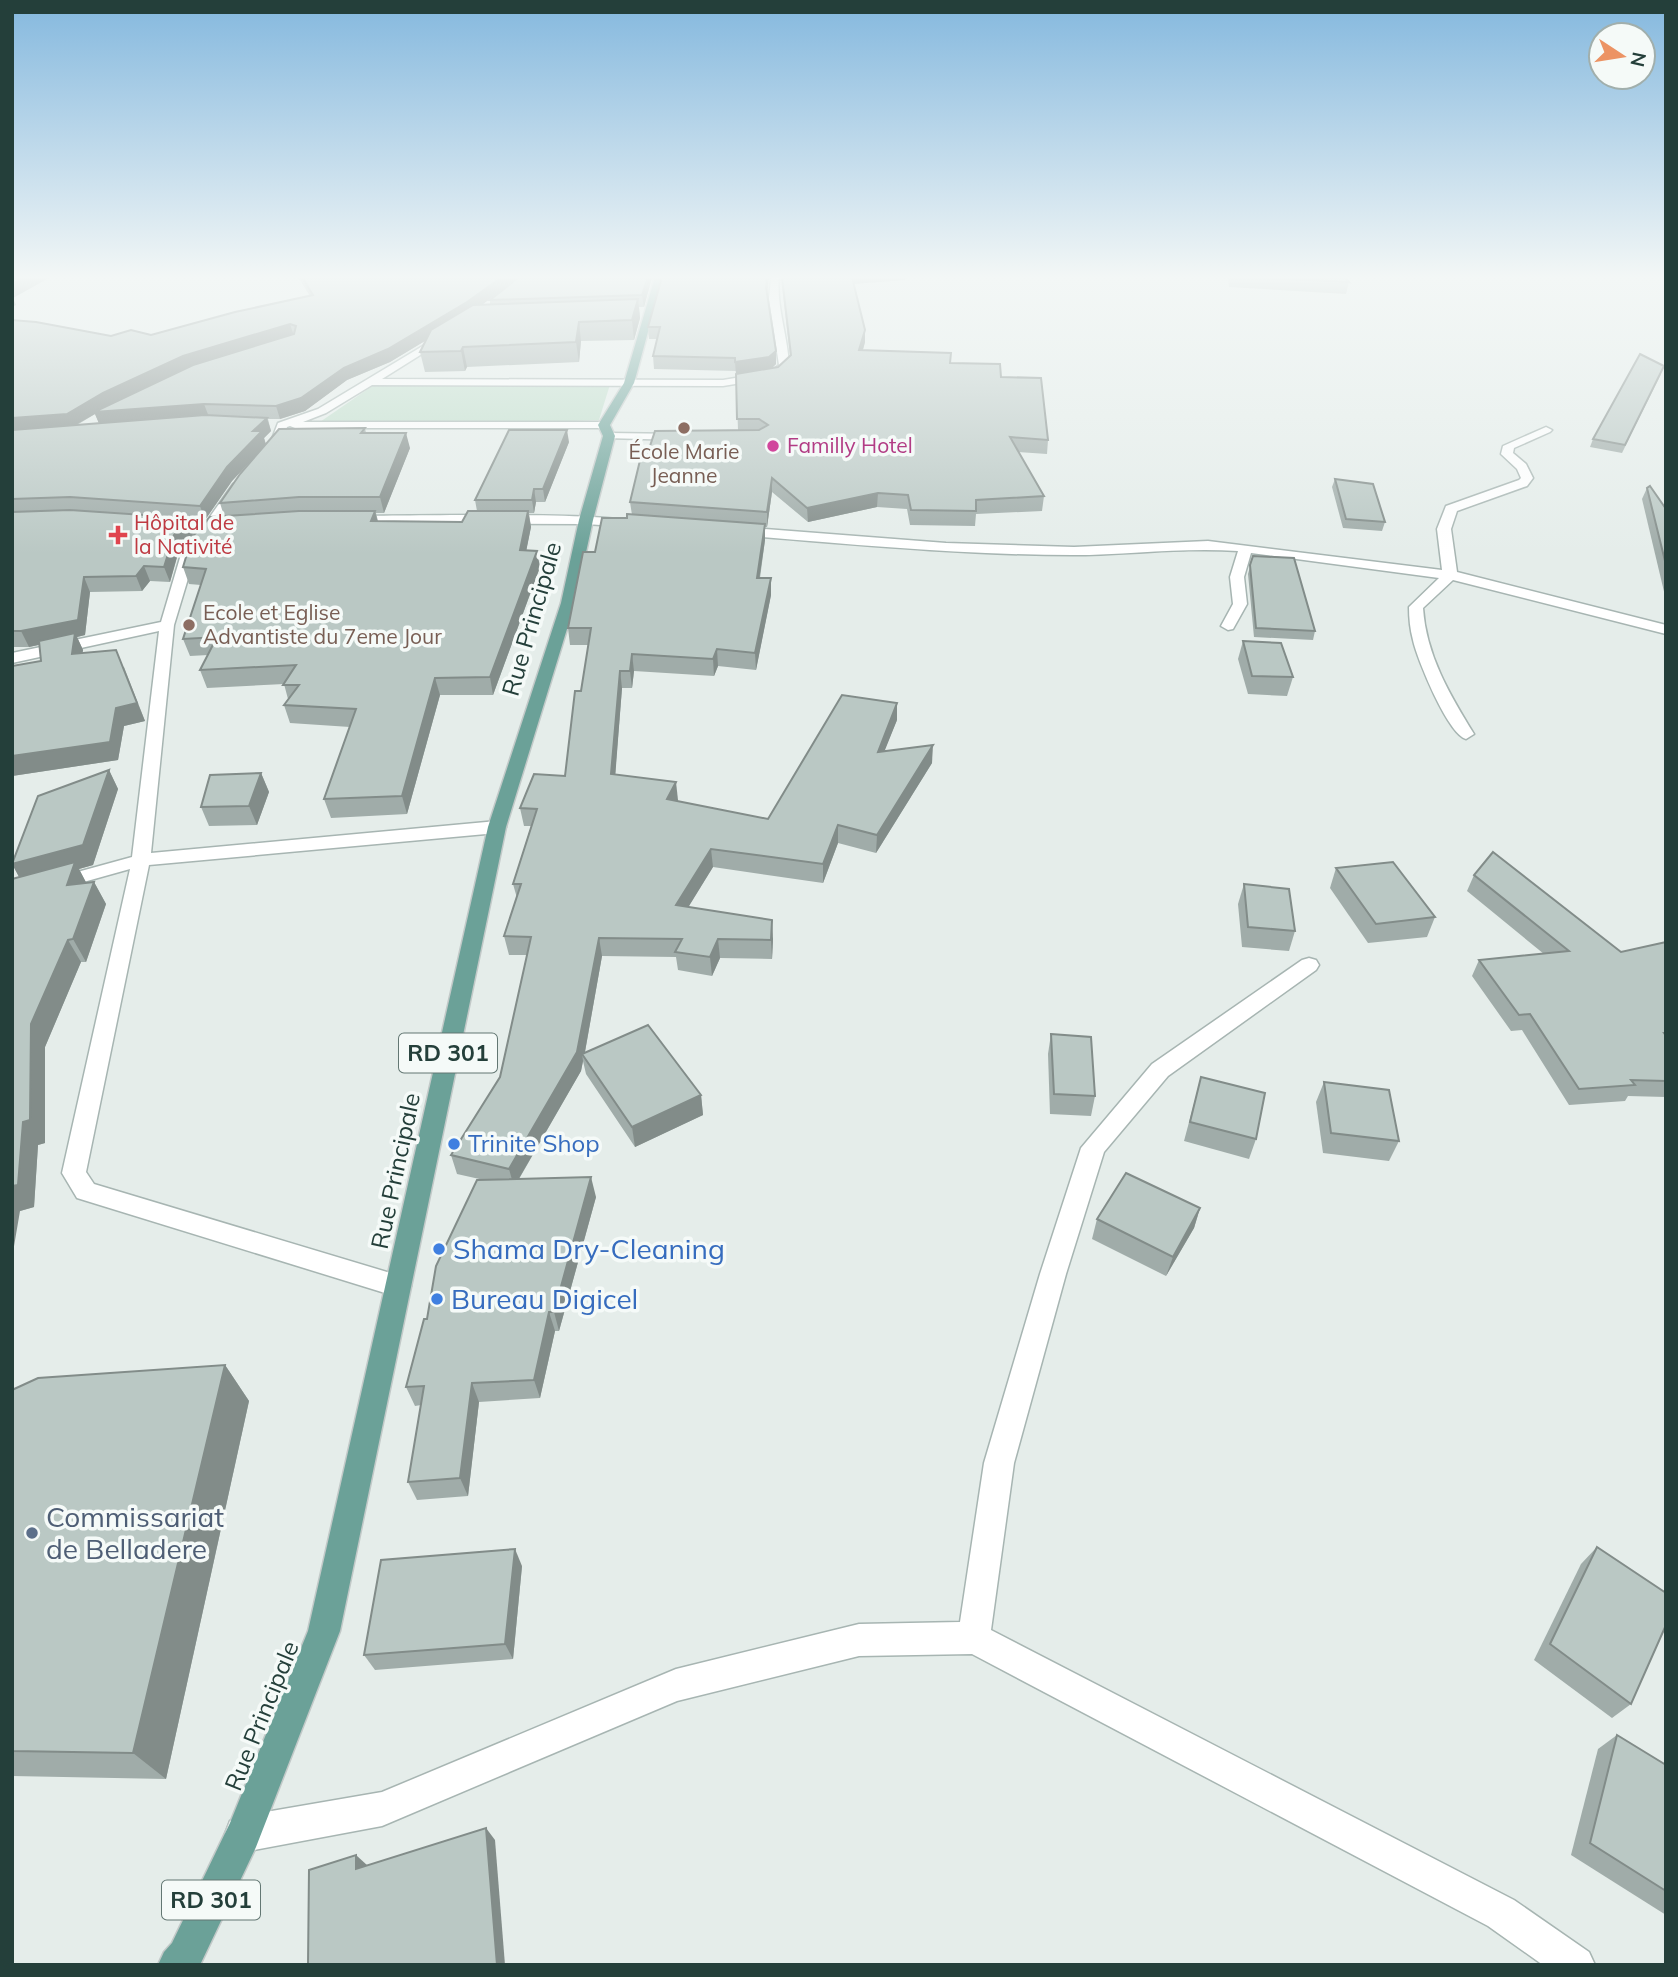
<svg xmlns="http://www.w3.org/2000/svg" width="1678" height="1977" viewBox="0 0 1678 1977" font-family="Mulish,sans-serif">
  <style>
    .green { fill: #bfddca }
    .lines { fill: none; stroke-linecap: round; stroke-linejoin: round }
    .minor-casing { stroke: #a7b5b2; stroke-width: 3 }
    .major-casing { stroke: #c2c9c8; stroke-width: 3 }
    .minor { fill: #fff; fill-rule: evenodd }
    .major { fill: #6ba198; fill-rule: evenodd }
    .wall { fill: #a0aca9; fill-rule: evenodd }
    .shaded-wall { fill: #828c89 }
    .building { fill: #bac8c4; stroke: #828c89; stroke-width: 2 }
    .education-dot { fill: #8d6e63; stroke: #f5faf8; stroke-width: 2.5 }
    .hotel-dot { fill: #d1479c; stroke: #f5faf8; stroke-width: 2.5 }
    .health-dot { fill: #e0444e; stroke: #f5faf8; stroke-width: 2.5 }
    .shop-dot { fill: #3f7fe0; stroke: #f5faf8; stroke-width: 2.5 }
    .service-dot { fill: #5c6f8a; stroke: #f5faf8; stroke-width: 2.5 }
    .labels { text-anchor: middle; stroke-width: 7; stroke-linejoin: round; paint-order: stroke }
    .far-hotel-label { font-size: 21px; fill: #b23c85; stroke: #f5faf8; text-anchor: start }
    .far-education-label { font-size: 21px; fill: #785e54; stroke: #f5faf8 }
    .far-health-label { font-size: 21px; fill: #be3a42; stroke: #f5faf8; text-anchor: start }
    .shield { fill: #f5faf8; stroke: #637773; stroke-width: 2 }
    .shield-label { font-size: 23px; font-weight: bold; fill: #243f3a }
    .street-label { font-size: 24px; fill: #243f3a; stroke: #f5faf8 }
    .shop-label { font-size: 24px; fill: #366cbe; stroke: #f5faf8; text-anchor: start }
    .near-shop-label { font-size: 28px; fill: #366cbe; stroke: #f5faf8; text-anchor: start }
    .near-service-label { font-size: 28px; fill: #4e5e75; stroke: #f5faf8; text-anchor: start }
  </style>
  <rect width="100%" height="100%" fill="#e5edea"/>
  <!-- green -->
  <polygon class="green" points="612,378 599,420 418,427 317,424 381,380"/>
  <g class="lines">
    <defs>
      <g id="minor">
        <path d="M771,277H779C776,307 788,336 789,366L778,377L723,386L372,385L326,413L303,422H604L610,425L604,428H295L290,426L287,427L282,445L273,456L263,453L270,444L278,423L318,409L446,332L451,335L449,337L382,379L723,380L771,372L779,365L769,299Z"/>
        <path d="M1546,427L1552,430L1550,432L1514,448L1513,453L1526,464L1533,478L1527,486L1457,511L1451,529L1457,572L1666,625V634L1453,580L1423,608C1426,655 1450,695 1474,734L1466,739C1448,734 1417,659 1413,640C1410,629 1409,618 1409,607L1439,578L1251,553L1244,577L1247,604L1233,629L1228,630L1221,626L1233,604L1230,577L1238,551C1183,547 1128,555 1073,555C961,555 849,544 738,535L731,531L738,527L946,543L1074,547L1208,541L1442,570L1437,529L1446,506L1519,480L1521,478L1517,469L1501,454L1503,446Z"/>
        <polygon points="609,433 681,434 687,437 681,440 605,438 605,434"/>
        <polygon points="237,483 243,487 220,522 235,523 237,526 230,530 215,529 196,552 174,625 151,853 497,821 506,827 497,833 149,865 86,1172 94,1184 407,1278 411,1286 407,1294 398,1297 77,1198 62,1173 130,869 12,902 12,890 132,857 159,631 12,663 12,653 161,622 182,551 201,529 165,528 158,524 165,520 207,521 233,484"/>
        <path d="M350,516C387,516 621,511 636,523L629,527L586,524L345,523L343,520Z"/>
        <polygon points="1309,958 1316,960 1319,965 1316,970 1168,1076 1104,1152 1066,1274 1014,1463 991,1630 1514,1900 1589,1952 1595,1965 1543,1965 1488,1926 972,1654 859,1656 677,1701 382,1826 243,1852 230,1847 225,1834 230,1821 243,1816 382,1792 676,1669 859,1624 960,1622 984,1463 1040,1274 1081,1148 1152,1064 1302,960"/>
      </g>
      <polygon id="major" points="655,277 663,277 634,383 610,425 615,436 593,520 575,603 506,827 340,1631 256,1847 200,1965 158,1965 164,1952 172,1943 230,1823 308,1631 488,827 561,603 579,520 603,436 598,425 624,383"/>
    </defs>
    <!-- minor casing -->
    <use href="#minor" class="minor-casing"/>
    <!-- major casing -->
    <use href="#major" class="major-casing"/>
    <!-- minor -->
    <use href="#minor" class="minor"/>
    <!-- major -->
    <use href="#major" class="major"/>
  </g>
  <!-- wall -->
  <g class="wall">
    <path d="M298,277H652L644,307H639L640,318L634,340L581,341L579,362L467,367L465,371L425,372L420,352L426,340L390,362L347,380L305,411L280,419H268L271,431L264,438L266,444L365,428L366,433L410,448L384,513H376L378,521L462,522L477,511L475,500L569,442L545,502H536L534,513H529L531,527L526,551L540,567L493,695H440L407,814L331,818L324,799L350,727L290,723L284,705L288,699L284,684L207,688L200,670L208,655L190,656L183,639L201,585L189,584L183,567L224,516L220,503L256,455L232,481L205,520L190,519L195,532L179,550L170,582L150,581L142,591L90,592L85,635L77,637L83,650L82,653L124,667L145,721L124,726L118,760L12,776V666L41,661L39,645L29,647H12V320L111,336L151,335L310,296ZM517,278L490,300V304H482ZM95,414L99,423L77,425Z"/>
    <polygon points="769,277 767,294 776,364 772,368 778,367 790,356 781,277 905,277 905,280 854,284 865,330 865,342 863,350 950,363 1001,377 1048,440 1047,454 1018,452 1044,496 1042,511 976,514 975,526 910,525 907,509 877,507 808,522 772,492 767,527 765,527 765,540 760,578 771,578 771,595 756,670 718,666 714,676 634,671 632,688 622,688 615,775 678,800 677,801 768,819 897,720 884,751 932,763 876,853 838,843 823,883 713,867 688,907 773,939 772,959 720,958 712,976 678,970 676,957 602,956 585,1052 701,1095 703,1115 635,1147 586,1074 583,1061 581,1071 519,1179 596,1197 559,1331 555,1331 540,1398 479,1402 468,1496 417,1500 408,1482 421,1405 415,1406 406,1387 427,1319 484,1180 457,1174 451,1155 500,1077 527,955 509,955 504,936 517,898 513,884 531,826 524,826 520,808 565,776 589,645 570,645 568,628 595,552 627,518 632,515 630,502 648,452 738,430 736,371 654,369 653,356 657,339 649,339 648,327"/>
    <polygon points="1228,277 1344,277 1349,282 1346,294 1229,287"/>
    <polygon points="1661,374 1622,453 1590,447 1593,439"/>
    <polygon points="1335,479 1385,522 1382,531 1343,528 1332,487"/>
    <polygon points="1647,488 1666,509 1666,600 1642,499"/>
    <polygon points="1253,556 1315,631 1313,640 1254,637 1248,574"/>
    <polygon points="1243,641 1293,677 1287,696 1248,694 1238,659"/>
    <polygon points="109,770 118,789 93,865 79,869 86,883 94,882 106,904 86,962 81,962 45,1047 45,1143 38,1145 34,1207 20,1211 19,877 12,863"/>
    <polygon points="261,773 269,792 257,825 209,826 201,807"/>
    <polygon points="1336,868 1435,917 1427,937 1368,943 1330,888"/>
    <polygon points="1474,875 1621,952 1666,942 1666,1097 1628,1096 1625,1101 1569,1105 1522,1030 1511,1031 1472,976 1479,960 1544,954 1467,891"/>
    <polygon points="1244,884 1295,931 1289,951 1242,947 1238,904"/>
    <polygon points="1051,1034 1095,1096 1091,1116 1050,1114 1048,1054"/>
    <polygon points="1201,1077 1256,1139 1249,1159 1184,1141"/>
    <polygon points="1324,1082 1399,1141 1389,1161 1323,1153 1316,1102"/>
    <polygon points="1200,1208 1194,1228 1166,1276 1092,1239 1097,1219"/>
    <polygon points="225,1365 249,1401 166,1779 12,1776 12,1390"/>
    <polygon points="1597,1547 1631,1704 1612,1718 1534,1660 1581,1564"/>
    <polygon points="522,1566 513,1659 375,1670 364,1655"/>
    <polygon points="1617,1735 1666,1765 1666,1915 1571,1855 1598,1749"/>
  </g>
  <!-- shaded-wall -->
  <g class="shaded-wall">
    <polygon points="25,277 51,277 13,298 16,305 12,307 12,284"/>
    <polygon points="502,277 519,277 470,314 390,362 347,380 305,411 280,419 276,406"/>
    <polygon points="648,277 652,277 644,307 642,295"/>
    <polygon points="767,277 769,277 766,299 766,287"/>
    <polygon points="851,277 905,277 905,280 851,284"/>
    <polygon points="638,299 640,318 634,340 632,320"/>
    <polygon points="579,322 581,341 579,362 576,342"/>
    <polygon points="290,324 294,336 204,404 209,417 100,426 95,414 72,427 12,432 12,418 103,393 183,356"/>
    <polygon points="865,330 865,342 859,363 859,350"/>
    <polygon points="463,347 467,367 465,371 461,351"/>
    <polygon points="776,351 776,364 770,370 736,375 735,362"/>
    <polygon points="267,418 271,431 264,438 266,445 232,481 205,520 200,506 253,431"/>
    <polygon points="567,430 569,442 545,502 543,489"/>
    <polygon points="406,433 410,448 384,513 380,497"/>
    <polygon points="772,478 772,492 767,527 767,512"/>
    <polygon points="534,489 536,502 534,513 532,500"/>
    <polygon points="878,493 877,507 808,522 807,508"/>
    <polygon points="375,511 379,527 371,521"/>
    <polygon points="528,511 531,527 523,567 520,550"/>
    <polygon points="189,518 195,532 179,550 170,582 164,567 174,535"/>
    <polygon points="765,524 765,540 757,594 757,578"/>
    <polygon points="537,551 540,567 493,695 490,677"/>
    <polygon points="144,566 150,581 142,591 136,576"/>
    <polygon points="84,577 90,592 85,635 77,637 83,650 80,671 72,654 74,637 29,647 21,631"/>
    <polygon points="771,578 771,595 756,670 755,653"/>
    <polygon points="717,649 718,666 714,676 713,659"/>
    <polygon points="116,650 145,721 124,726 118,760 12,776 12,756"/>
    <polygon points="632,654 634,671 632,688 630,671"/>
    <polygon points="620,671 622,688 614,792 611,774"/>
    <polygon points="435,678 440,695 407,814 402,796"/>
    <polygon points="897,703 897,720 877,770 878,752"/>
    <polygon points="933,745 932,763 876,853 877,835"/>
    <polygon points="109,770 118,789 93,865 79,869 87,884 79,907 23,884 12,864"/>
    <polygon points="261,773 269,792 257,825 249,806"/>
    <polygon points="676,782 678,800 669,817 667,799"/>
    <polygon points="838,825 838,843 823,883 823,864"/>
    <polygon points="711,849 713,867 678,924 676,905"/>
    <polygon points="94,882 106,904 86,962 73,939"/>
    <polygon points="772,920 773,939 772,959 771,940"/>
    <polygon points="599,938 602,956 584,1057 582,1054 583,1061 581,1071 514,1187 509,1169"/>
    <polygon points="718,939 720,958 712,976 710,957"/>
    <polygon points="68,940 81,962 45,1047 45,1143 38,1145 34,1207 20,1211 12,1258 12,1186 31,1024"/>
    <polygon points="701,1095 703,1115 635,1147 632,1127"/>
    <polygon points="591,1177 596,1197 559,1331 554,1312"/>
    <polygon points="1200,1208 1194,1228 1166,1276 1173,1257"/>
    <polygon points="549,1312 555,1331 540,1398 534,1380"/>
    <polygon points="225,1365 249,1401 166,1779 133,1753"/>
    <polygon points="472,1383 479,1402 468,1496 460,1478"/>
    <polygon points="515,1549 522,1566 513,1659 505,1644"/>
    <polygon points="486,1828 495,1840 505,1965 497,1965"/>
    <polygon points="356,1855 368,1866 356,1869"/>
  </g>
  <!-- building -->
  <g class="building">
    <polygon points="12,277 25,277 12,284"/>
    <polygon points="302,277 502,277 467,302 388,349 344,368 301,398 276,406 204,404 94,412 193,365 294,334 296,326 290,324 183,356 103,393 67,414 12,418 12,320 36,322 111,336 131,330 151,335 235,312 313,295"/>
    <polygon points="519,277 648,277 642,295 490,300"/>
    <polygon points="662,277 767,277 766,287 776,351 769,357 735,362 735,358 653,356 660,327 648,327"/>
    <polygon points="782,277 852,277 865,330 859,350 951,353 950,363 1000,364 1001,377 1041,378 1048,440 1010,437 1044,496 976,500 976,511 911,510 908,495 878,493 807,508 772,478 767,512 630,502 642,452 648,452 655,431 759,430 768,425 759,419 737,419 736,374 778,367 791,355"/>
    <polygon points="1249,277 1344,277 1349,282"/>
    <polygon points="638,299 632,320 579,322 576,342 463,347 461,351 420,352 431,330 473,305"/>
    <polygon points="1640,354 1664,366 1625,445 1593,439"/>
    <polygon points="205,415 267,418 253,431 262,431 227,467 200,506 70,497 12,499 12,430"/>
    <polygon points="365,428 361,433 406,433 380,497 299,497 220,503 240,474 279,429"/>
    <polygon points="509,430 567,430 543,489 534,489 532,500 475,500"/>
    <polygon points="1335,479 1373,484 1385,522 1346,519"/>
    <polygon points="1650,486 1666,509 1666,565 1647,488"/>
    <polygon points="70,510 189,518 174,535 164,567 144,566 136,576 84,577 78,620 21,631 12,631 12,512"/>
    <polygon points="299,511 375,511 371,521 462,522 468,511 528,511 520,550 537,551 490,677 435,678 402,796 324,799 356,709 284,705 299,685 283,685 296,665 200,670 217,637 183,639 206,569 183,567 192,537 210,517"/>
    <polygon points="627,514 765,524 757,578 771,578 755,653 717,649 713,659 632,654 630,671 620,671 611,774 676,782 667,799 768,819 842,695 897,703 878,752 933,745 877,835 838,825 823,864 711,849 676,905 772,920 771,940 718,939 710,957 675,952 682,939 599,938 577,1052 509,1169 451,1155 500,1077 531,937 504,936 521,884 513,884 537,809 520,808 534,774 565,776 575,691 581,691 591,628 568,628 583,552 595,552 602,518 627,518"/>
    <polygon points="1253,556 1294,558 1315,631 1256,628 1250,565"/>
    <polygon points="75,633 72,654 116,650 137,703 116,708 110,742 12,756 12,666 41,661 39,641"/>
    <polygon points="1243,641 1281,643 1293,677 1252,676"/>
    <polygon points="109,770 83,845 12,864 38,796"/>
    <polygon points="261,773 249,806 201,807 210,775"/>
    <polygon points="1493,852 1621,952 1666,942 1666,1033 1664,1033 1666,1036 1666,1081 1631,1080 1635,1085 1579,1089 1530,1014 1519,1015 1479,960 1569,951 1474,875"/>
    <polygon points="75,862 67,885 94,882 73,939 68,940 31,1024 30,1120 23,1122 18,1185 12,1186 12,879"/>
    <polygon points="1393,862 1435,917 1376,924 1336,868"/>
    <polygon points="1244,884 1289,889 1295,931 1248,927"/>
    <polygon points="648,1025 701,1095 632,1127 582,1054"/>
    <polygon points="1051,1034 1091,1037 1095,1096 1054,1094"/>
    <polygon points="1201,1077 1265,1093 1256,1139 1190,1122"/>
    <polygon points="1324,1082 1389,1090 1399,1141 1331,1133"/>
    <polygon points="1126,1173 1200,1208 1173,1257 1097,1219"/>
    <polygon points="591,1177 554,1312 549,1312 534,1380 472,1383 460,1478 408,1482 424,1386 406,1387 424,1319 427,1319 436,1266 477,1180"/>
    <polygon points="225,1365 133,1753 12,1751 12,1390 38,1378"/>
    <polygon points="1597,1547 1666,1593 1666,1625 1631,1704 1550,1644"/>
    <polygon points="515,1549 505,1644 364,1655 381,1560"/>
    <polygon points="1617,1735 1666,1765 1666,1891 1590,1843"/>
    <polygon points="486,1828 497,1965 308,1965 309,1870 356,1855 356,1869"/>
  </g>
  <!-- sky -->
  <linearGradient id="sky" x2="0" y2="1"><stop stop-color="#84b8de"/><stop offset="0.5" stop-color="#f3f7f6"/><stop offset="1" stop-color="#f3f7f6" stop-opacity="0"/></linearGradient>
  <rect width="1678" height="554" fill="url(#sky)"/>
  <!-- markers -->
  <g class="education-dot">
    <circle cx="684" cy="428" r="7"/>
    <circle cx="189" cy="625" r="7"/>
  </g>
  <circle class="hotel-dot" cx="773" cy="446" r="7"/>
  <path class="health-dot" d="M114.5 524.5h7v7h7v7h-7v7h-7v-7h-7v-7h7z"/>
  <g class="shop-dot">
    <circle cx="454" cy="1144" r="7"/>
    <circle cx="439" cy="1249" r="7"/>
    <circle cx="437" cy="1299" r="7"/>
  </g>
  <circle class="service-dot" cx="32" cy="1533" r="7"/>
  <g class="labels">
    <!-- far-hotel labels -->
    <g class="far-hotel-label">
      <text x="787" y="453">Familly Hotel</text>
    </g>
    <!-- far-education labels -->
    <g class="far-education-label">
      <text x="684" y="459">École Marie<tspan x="684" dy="24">Jeanne</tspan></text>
      <text x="203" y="620" text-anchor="start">Ecole et Eglise<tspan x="203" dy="24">Advantiste du 7eme Jour</tspan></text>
    </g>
    <!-- far-health labels -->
    <g class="far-health-label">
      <text x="134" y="530">Hôpital de<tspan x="134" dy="24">la Nativité</tspan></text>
    </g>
    <!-- shield labels -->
    <g class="shield">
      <rect x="399" y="1033.5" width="98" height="39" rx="5"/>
      <rect x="162" y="1880.5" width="98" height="39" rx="5"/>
    </g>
    <g class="shield-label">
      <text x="448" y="1061">RD 301</text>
      <text x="211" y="1908">RD 301</text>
    </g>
    <!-- street labels -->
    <g class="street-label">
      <text transform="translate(532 619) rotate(-74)" y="8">Rue Principale</text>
      <text transform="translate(396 1171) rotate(-78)" y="8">Rue Principale</text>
      <text transform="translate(262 1716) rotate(-68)" y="8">Rue Principale</text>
    </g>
    <!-- shop labels -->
    <g class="shop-label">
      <text x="468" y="1152">Trinite Shop</text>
    </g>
    <!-- near-shop labels -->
    <g class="near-shop-label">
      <text x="453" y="1259">Shama Dry-Cleaning</text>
      <text x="451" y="1309">Bureau Digicel</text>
    </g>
    <!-- near-service labels -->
    <g class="near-service-label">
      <text x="46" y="1527">Commissariat<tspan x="46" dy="32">de Belladere</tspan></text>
    </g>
  </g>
  <!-- border -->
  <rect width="1678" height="1977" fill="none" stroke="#243f3a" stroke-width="28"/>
  <!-- north arrow -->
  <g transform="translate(1622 56) rotate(102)"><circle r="33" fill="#f5faf8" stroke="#a1afac" stroke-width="2"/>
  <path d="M0-5L12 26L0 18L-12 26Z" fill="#ec9364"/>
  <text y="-10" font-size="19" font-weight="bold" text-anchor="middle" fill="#243f3a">N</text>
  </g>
</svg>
